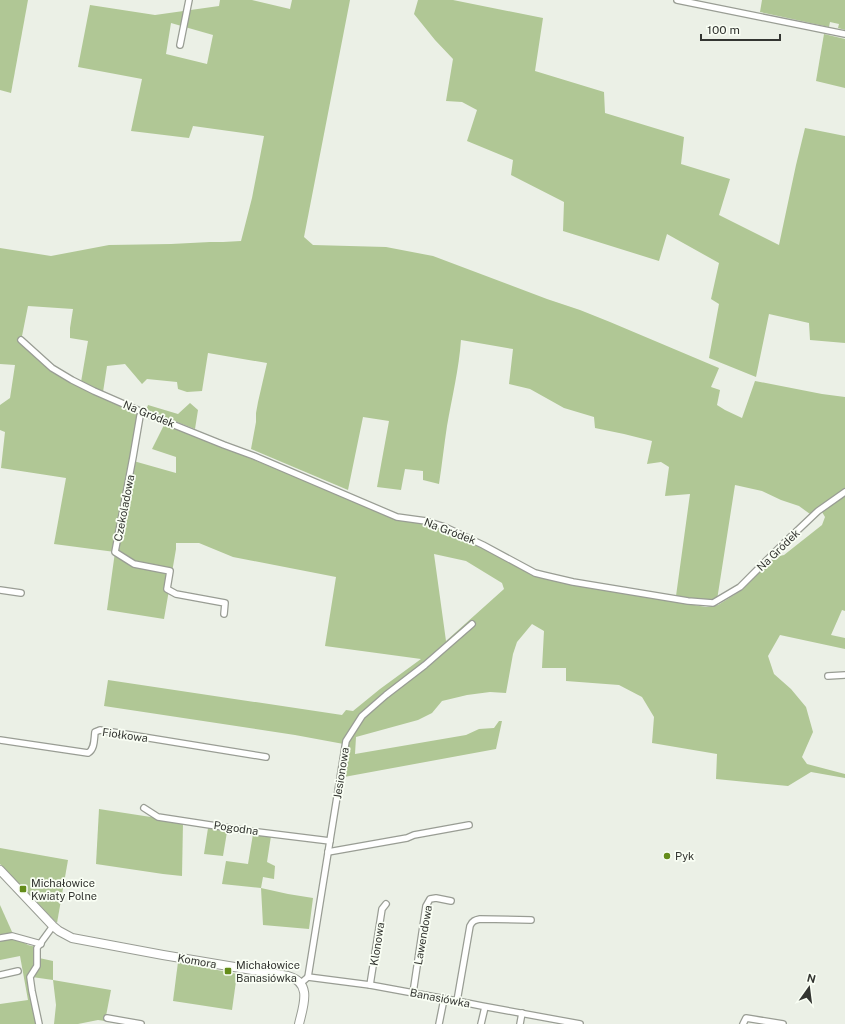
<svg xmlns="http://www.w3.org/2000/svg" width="845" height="1024" viewBox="0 0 845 1024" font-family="'Public Sans',sans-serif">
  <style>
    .green { fill: #b0c795; fill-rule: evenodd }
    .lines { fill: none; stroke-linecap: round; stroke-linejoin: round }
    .street-casing { stroke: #999d94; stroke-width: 8 }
    .secondary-casing { stroke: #999d94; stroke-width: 10 }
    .street { stroke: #fff; stroke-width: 5.5 }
    .secondary { stroke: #fff; stroke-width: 8 }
    .poi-dot { fill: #648c1a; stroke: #f9fef4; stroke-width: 1.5 }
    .labels { text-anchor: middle; stroke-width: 3.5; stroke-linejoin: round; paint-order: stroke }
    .street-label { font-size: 11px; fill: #333531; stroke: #f9fef4 }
    .poi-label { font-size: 11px; fill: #333531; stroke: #f9fef4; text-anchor: start }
  </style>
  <rect width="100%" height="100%" fill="#ebf0e6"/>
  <!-- green -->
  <g class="green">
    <polygon points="0,0 28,0 11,93 0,90"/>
    <path d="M220,0H252L290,9L292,0H350L304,237L313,245L386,247L433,256L547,299L580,310L610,322L719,368L711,387L720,390L717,405L725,410L742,418L755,381L822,394L845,397V488L810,514L799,506L781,500L762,491L735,485L717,600L708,601L676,596L690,494L665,496L669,467L661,462L647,464L652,441L624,434L595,428L594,417L564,408L530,389L509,384L513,349L461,340C459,369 452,397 447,426C444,445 442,465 439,484L423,480V471L405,469L401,490L377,487L389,421L363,417L348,490L251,449L256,422V413L258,402L267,363L208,353L202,391L187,392L178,389L177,382L147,379L142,384L125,364L107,366L103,392L81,382L88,341L70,338V328L73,309L28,306L22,336L18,339L51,370L139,413L130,460L176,473V457L152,449L165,423L397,519L425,523L481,546L561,582L706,607L718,605L742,590L775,557L784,555L822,525L825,517L822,512L828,506L845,493V611L842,610L831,635L845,638V649L780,635L768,656L774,674L791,689L806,707L813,732L802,757L807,764L845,774V778L811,772L788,786L716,779L717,754L652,743L654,717L642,697L619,685L566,681V668H542L544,631L532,624L517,642L513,654L506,693L490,692L467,695L442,701L432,713L418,720L356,737L355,754L466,735L479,729L494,728L499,721H502L496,749L344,777L349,745L295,735L104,706L108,680L342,715L346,710L353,711L380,689L421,659L325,646L336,577L233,557L199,543H176V549L164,619L107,610L115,552L54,544L66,478L1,468L5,432L0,430V405L10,398L15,365L0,364V248L51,256L109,245L171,244L210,242H223L241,241L252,198L264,136L193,126L189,138L131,131L142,79L78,67L90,5L155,15L219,6ZM171,23L213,35L207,64L166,54ZM434,554L466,561L502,583L504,589L446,641Z"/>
    <polygon points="418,0 453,0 543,18 535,71 604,92 605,113 684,137 681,164 730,179 719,215 779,245 796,165 805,128 845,136 845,343 810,340 809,323 769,314 756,377 709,358 719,304 711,299 719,263 667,234 659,261 563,231 564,202 511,175 513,160 467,141 477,110 462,102 446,101 453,59 435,40 414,14"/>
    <polygon points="762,0 845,0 845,30 838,28 839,24 830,22 829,27 760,12"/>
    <polygon points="824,34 845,39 845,88 816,81"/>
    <polygon points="190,403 198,410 195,429 146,410 148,405 178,414"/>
    <polygon points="99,809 183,822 182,876 163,874 96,864"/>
    <polygon points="208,828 227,832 223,856 204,854"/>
    <polygon points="253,834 271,836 267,862 275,866 274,879 263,877 261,888 288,894 313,898 309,929 263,925 261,888 222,884 226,861 248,864"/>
    <polygon points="0,848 68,860 57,923 0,864"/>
    <polygon points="0,905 13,934 0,936"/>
    <polygon points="8,939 21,941 28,945 36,947 34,966 27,978 36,1024 0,1024 0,1004 28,1000 20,956 0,960 0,940"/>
    <polygon points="39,958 53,961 53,980 111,990 105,1021 98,1020 78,1024 54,1024 56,1005 53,980 32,977"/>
    <polygon points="178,962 237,974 232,1010 173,1001"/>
  </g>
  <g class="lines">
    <defs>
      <g id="street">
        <polyline points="677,0 845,34"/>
        <polyline points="180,45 189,0"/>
        <polyline points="21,340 52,368 72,380 94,391 142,412 224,445 254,456 397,517 426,521 445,527 483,545 535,573 543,575 573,582 688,601 713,603 740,587 781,546 818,511 845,492"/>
        <polyline points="142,412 140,416 133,457 115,552 134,564 170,571 167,589 176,594 225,603 224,614"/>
        <polyline points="0,590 21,593"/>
        <polyline points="828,676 845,675"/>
        <path d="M0,740L88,753C95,749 94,739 95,732L100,730L266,757"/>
        <polyline points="144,808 158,817 249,831 330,841"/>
        <polyline points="328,852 407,838 414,835 469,825"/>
        <polyline points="0,938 12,936 41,944"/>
        <polyline points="0,975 18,971"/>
        <polyline points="308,977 346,741 362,716 386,695 425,665 472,624"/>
        <polyline points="301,983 308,977 370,985 457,1001 482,1006 580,1024"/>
        <polyline points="370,985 382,909 386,904"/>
        <polyline points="413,993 426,906 430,899 436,898 451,901"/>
        <path d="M457,1001L470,926C472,921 475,920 480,919L531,920"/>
        <polyline points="107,1018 141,1024"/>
        <polyline points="39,1024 32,991 30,977 37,966 37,948 53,926"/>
        <polyline points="439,1024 444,999"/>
        <polyline points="481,1024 485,1007"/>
        <polyline points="520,1024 522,1013"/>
        <polyline points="743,1024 746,1018 783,1024"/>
      </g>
      <path id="secondary" d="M0,870L53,926L59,931L72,938L163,955L288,976C313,983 303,1006 299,1024"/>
    </defs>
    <!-- street casing -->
    <use href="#street" class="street-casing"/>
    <!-- secondary casing -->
    <use href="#secondary" class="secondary-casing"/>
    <!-- street -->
    <use href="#street" class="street"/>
    <!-- secondary -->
    <use href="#secondary" class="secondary"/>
  </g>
  <!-- markers -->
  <g class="poi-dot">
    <circle cx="667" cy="856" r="4"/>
    <rect x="19" y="885" width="8" height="8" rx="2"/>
    <rect x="224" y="967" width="8" height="8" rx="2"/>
  </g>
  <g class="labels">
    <!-- street labels -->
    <g class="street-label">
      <text transform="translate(149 414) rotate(22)" y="4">Na Gródek</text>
      <text transform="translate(124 508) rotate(-79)" y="4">Czekoladowa</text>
      <text transform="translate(450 531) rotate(21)" y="4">Na Gródek</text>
      <text transform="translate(778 550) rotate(-44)" y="4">Na Gródek</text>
      <text transform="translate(125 735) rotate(8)" y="4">Fiołkowa</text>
      <text transform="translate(341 773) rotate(-81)" y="4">Jesionowa</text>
      <text transform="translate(236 828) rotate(8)" y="4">Pogodna</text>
      <text transform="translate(423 935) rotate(-80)" y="4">Lawendowa</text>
      <text transform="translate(377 944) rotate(-81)" y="4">Klonowa</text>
      <text transform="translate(197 961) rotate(10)" y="4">Komora</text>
      <text transform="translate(440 998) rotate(11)" y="4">Banasiówka</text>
    </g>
    <!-- poi labels -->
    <g class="poi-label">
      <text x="675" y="860">Pyk</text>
      <text x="31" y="887">Michałowice<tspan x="31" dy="13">Kwiaty Polne</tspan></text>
      <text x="236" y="969">Michałowice<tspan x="236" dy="13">Banasiówka</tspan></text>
    </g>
  </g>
  <!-- north arrow -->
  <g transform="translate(809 988) rotate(14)" stroke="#f9fef4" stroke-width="3" paint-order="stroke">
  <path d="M0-3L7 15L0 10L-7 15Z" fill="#333531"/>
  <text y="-6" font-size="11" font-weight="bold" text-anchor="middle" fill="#333531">N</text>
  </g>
  <!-- scale -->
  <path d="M701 34v6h79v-6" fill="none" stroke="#333531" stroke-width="2"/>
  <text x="707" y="34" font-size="12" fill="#333531" stroke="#f9fef4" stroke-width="3" paint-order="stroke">100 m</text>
</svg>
